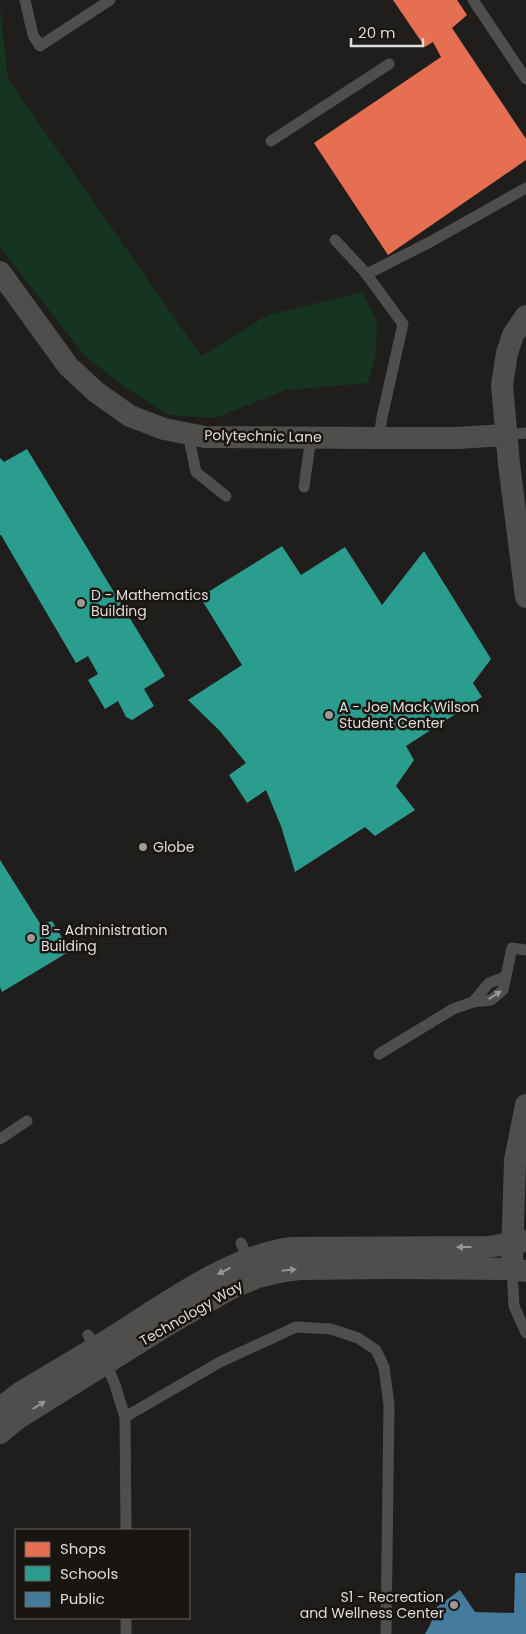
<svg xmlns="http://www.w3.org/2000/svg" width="526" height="1634" viewBox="0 0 526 1634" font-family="Poppins,sans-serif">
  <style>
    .green { fill: #153522 }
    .shops { fill: #e76f51 }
    .schools { fill: #2a9d8f }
    .public { fill: #457b9d }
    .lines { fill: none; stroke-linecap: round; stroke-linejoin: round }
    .service { stroke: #504e4c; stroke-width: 11 }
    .minor { stroke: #504e4c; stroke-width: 22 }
    .oneway { fill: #989693 }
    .poi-dot { fill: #9c9a98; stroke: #191511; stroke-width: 2 }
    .labels { text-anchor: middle; stroke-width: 5; stroke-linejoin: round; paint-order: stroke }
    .street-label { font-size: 14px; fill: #dfddda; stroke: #191511 }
    .poi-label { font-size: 14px; fill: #dfddda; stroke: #191511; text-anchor: start }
  </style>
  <rect width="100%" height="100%" fill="#201e1c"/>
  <!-- green -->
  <polygon class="green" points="0,7 8,79 201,356 268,315 362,292 377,322 376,354 368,383 286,390 215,418 169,415 126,388 84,355 0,247"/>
  <!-- shops -->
  <polygon class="shops" points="393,0 457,0 467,15 452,28 526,139 526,160 388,255 314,143 441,57 433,42 425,47"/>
  <!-- schools -->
  <g class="schools">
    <polygon points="27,449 165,676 144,689 154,706 132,720 126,717 118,701 105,709 88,680 98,674 88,656 76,663 1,535 0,535 0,458 4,462"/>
    <polygon points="282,546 301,575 345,547 382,605 424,551 491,659 473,683 482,697 406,746 414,760 396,786 415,810 375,836 365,827 295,872 281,826 266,790 247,803 229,775 246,763 220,731 188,700 242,665 200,597"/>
    <polygon points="0,860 41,925 52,921 70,951 2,992 0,987"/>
  </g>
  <!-- public -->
  <polygon class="public" points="515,1573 526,1573 526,1634 425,1634 430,1625 437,1607 460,1590 475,1612 514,1613"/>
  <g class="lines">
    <!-- service -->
    <g class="service">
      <polyline points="25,0 33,35 40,46 110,0"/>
      <polyline points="473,0 526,79"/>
      <polyline points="271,141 389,64"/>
      <polyline points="335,240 364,271 403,324 382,417 379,438"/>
      <polyline points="367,274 430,242 526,188"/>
      <polyline points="188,434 196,472 226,496"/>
      <polyline points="505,435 526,433"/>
      <polyline points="304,487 311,437"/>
      <polyline points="473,1002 489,983 505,977"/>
      <polyline points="379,1054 453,1009 473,1002 491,1000 503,990 512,948 526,950"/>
      <polyline points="0,1139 27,1121"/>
      <polyline points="241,1243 250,1262"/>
      <polyline points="512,1269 514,1306 526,1333"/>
      <polyline points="88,1335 106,1363 115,1385 125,1417 126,1530"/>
      <polyline points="125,1417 220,1362 296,1327 331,1329 358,1338 376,1350 384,1367 389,1405 386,1634"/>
      <polyline points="126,1618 126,1634"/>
    </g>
    <!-- minor -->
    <g class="minor">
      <polyline points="0,272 68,366 96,392 130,416 164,429 205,437 379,438 457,438 505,435"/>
      <polyline points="526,316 513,335 507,353 502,385 509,464 526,597"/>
      <polyline points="512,1258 515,1160 526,1105"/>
      <path d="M0,1408L21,1392C55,1372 89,1352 122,1331C172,1299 234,1255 292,1248L488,1247L526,1241"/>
      <polyline points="0,1433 17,1419 169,1324 230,1289 258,1277 284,1271 300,1269 390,1268 512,1269 526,1271"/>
    </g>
  </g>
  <!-- one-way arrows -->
  <defs><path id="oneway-solid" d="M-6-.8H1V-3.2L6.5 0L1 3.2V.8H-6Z" transform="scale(1.25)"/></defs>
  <g class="oneway">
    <use href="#oneway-solid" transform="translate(495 995) rotate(-33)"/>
    <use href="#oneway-solid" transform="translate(464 1247) rotate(-180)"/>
    <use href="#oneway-solid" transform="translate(289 1270) rotate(-6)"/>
    <use href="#oneway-solid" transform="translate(224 1271) rotate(154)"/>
    <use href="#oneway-solid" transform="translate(39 1405) rotate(-32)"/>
  </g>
  <!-- markers -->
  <g class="poi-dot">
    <circle cx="81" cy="603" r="5"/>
    <circle cx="329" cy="715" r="5"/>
    <circle cx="143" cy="847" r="5"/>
    <circle cx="31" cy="938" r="5"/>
    <circle cx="454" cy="1605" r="5"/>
  </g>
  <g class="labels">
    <!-- street labels -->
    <g class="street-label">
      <text transform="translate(263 436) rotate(1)" y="5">Polytechnic Lane</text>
      <text transform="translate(191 1313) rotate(-30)" y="5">Technology Way</text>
    </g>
    <!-- poi labels -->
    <g class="poi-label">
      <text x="91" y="600">D - Mathematics<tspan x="91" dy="16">Building</tspan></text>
      <text x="339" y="712">A - Joe Mack Wilson<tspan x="339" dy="16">Student Center</tspan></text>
      <text x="153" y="852">Globe</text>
      <text x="41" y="935">B - Administration<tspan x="41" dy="16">Building</tspan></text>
      <text x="444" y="1602" text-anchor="end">S1 - Recreation<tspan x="444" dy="16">and Wellness Center</tspan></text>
    </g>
  </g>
  <!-- legend -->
  <rect x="15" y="1529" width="175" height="90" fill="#191511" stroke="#686561"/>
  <rect x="25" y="1542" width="25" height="15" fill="#e76f51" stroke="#686561"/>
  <text x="60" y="1554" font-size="15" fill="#dfddda">Shops</text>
  <rect x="25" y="1566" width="25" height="15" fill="#2a9d8f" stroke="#686561"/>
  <text x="60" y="1579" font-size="15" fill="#dfddda">Schools</text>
  <rect x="25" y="1592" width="25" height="15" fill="#457b9d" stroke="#686561"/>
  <text x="60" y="1604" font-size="15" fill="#dfddda">Public</text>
  <!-- scale -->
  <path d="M351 38v8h72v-8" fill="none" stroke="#dfddda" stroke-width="2.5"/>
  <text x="358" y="38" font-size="15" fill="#dfddda" stroke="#191511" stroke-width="4" paint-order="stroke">20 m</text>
</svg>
